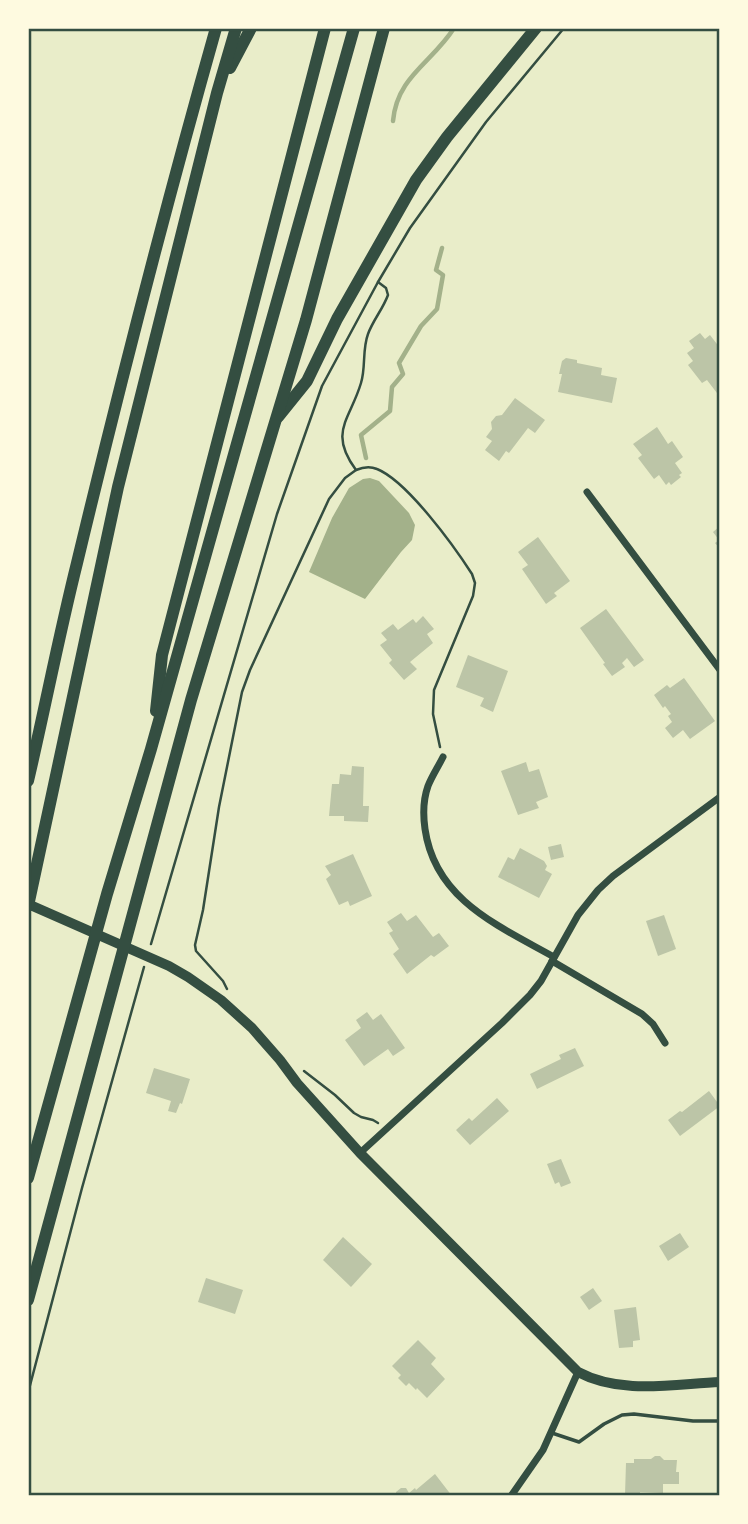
<svg xmlns="http://www.w3.org/2000/svg" width="748" height="1524" viewBox="0 0 748 1524" font-family="'Fira Sans Condensed',sans-serif">
  <style>
    .water { fill: #a3b18a }
    .lines { fill: none; stroke-linecap: round; stroke-linejoin: round }
    .stream { stroke: #a3b18a; stroke-width: 4.5 }
    .building { fill: #bcc5a7 }
    .path { stroke: #344e41; stroke-width: 2.5 }
    .service { stroke: #344e41; stroke-width: 3.5 }
    .minor { stroke: #344e41; stroke-width: 7 }
    .secondary { stroke: #344e41; stroke-width: 10 }
    .motorway { stroke: #344e41; stroke-width: 12 }
    .neatline { fill: none; stroke: #344e41; stroke-width: 2.5 }
  </style>
  <rect width="100%" height="100%" fill="#e9edc9"/>
  <!-- water -->
  <polygon class="water" points="370,478 379,481 409,513 415,525 412,540 401,552 365,599 309,572 332,518 349,488 363,479"/>
  <g class="lines">
    <!-- stream -->
    <g class="stream">
      <path d="M393,121C397,76 433,62 454,28"/>
      <polyline points="366,458 361,435 390,411 392,387 403,374 399,363 421,326 437,309 443,275 436,270 442,248"/>
    </g>
  </g>
  <!-- building -->
  <g class="building">
    <polygon points="700,333 705,339 710,335 720,348 720,397 707,380 702,383 688,365 693,361 687,353 694,348 689,341"/>
    <polygon points="566,358 577,360 577,363 602,368 601,375 617,378 612,403 558,392 562,374 559,374 562,361"/>
    <polygon points="515,398 545,420 535,433 528,428 509,453 506,451 499,461 485,450 492,441 486,437 492,429 491,422 496,416 502,415"/>
    <polygon points="657,427 668,444 672,441 683,457 675,463 682,473 679,475 681,477 671,485 669,482 666,485 659,475 654,479 638,458 642,455 633,444"/>
    <polygon points="720,526 720,549 715,543 719,540 713,532"/>
    <polygon points="538,537 570,581 554,593 557,596 546,604 522,569 528,565 518,552"/>
    <polygon points="606,609 644,660 634,667 627,658 622,663 625,667 612,676 603,664 605,663 580,628"/>
    <polygon points="423,616 434,629 427,634 433,643 410,662 417,669 404,680 389,663 392,660 380,645 387,640 381,633 393,624 398,630 413,619 416,623"/>
    <polygon points="468,655 508,671 493,712 480,706 484,698 456,687"/>
    <polygon points="684,678 715,721 690,739 683,730 673,738 665,728 672,722 668,716 671,714 665,706 663,708 654,695 667,685 670,688"/>
    <polygon points="526,762 529,772 539,769 548,797 536,802 539,808 518,815 501,771"/>
    <polygon points="352,766 364,767 363,806 369,806 368,822 344,821 344,816 329,816 332,784 339,784 340,774 351,775"/>
    <polygon points="561,844 564,857 551,860 548,847"/>
    <polygon points="520,848 544,861 547,866 545,870 552,874 539,898 498,877 508,857 514,860"/>
    <polygon points="353,854 372,896 350,906 348,901 339,905 326,879 331,875 325,866"/>
    <polygon points="401,913 407,921 416,915 433,937 439,933 449,946 434,957 431,955 407,974 393,954 399,949 389,933 393,931 387,922"/>
    <polygon points="664,915 676,949 658,956 646,921"/>
    <polygon points="367,1012 373,1020 381,1014 405,1048 393,1056 388,1049 364,1066 345,1040 361,1028 356,1020"/>
    <polygon points="575,1048 584,1066 537,1089 530,1074 561,1059 559,1055"/>
    <polygon points="154,1068 190,1079 182,1104 180,1103 176,1113 168,1111 171,1101 146,1093"/>
    <polygon points="709,1091 720,1106 680,1136 668,1120 680,1111 682,1112"/>
    <polygon points="497,1098 509,1111 470,1145 456,1130 469,1118 472,1121"/>
    <polygon points="561,1159 571,1183 561,1187 559,1182 555,1184 547,1164"/>
    <polygon points="680,1233 689,1247 668,1261 659,1246"/>
    <polygon points="343,1237 372,1264 351,1287 323,1260"/>
    <polygon points="206,1278 243,1290 235,1314 198,1302"/>
    <polygon points="593,1288 602,1301 589,1310 580,1297"/>
    <polygon points="636,1307 640,1340 633,1341 633,1347 619,1348 614,1310"/>
    <polygon points="418,1340 436,1358 431,1364 445,1379 427,1398 417,1388 416,1390 409,1383 406,1386 398,1378 401,1375 392,1366"/>
    <polygon points="655,1456 660,1456 664,1460 677,1460 676,1472 679,1472 679,1484 663,1484 663,1493 640,1492 640,1496 625,1495 626,1463 634,1463 634,1459 651,1459"/>
    <polygon points="435,1474 452,1496 396,1496 396,1492 401,1488 406,1488 409,1493 415,1488 416,1490"/>
  </g>
  <g class="lines">
    <!-- path -->
    <g class="path">
      <path d="M356,470C363,467 370,466 377,469C407,481 454,546 472,574L475,583L473,596L434,690L433,714L440,747"/>
      <polyline points="151,944 277,514 322,386 378,282 410,228 486,122 564,28"/>
      <path d="M227,989L223,981L196,951L195,945L203,910L219,807L242,692L250,670L329,499L345,478L356,470C328,432 350,420 361,383C366,367 362,350 368,334C373,320 383,309 388,295L386,288L378,282"/>
      <polyline points="304,1071 335,1095 354,1113 361,1117 373,1120 378,1123"/>
      <polyline points="28,1393 82,1188 144,967"/>
    </g>
    <!-- service -->
    <polyline class="service" points="552,1433 579,1442 604,1424 622,1415 634,1414 693,1421 720,1421"/>
    <!-- minor -->
    <g class="minor">
      <polyline points="587,492 720,670"/>
      <path d="M443,757C438,767 432,776 428,786C423,800 423,815 425,829C435,900 499,926 554,957"/>
      <polyline points="552,961 642,1014 653,1024 665,1043"/>
      <polyline points="360,1153 502,1023 530,995 541,981 578,915 598,890 613,876 720,797"/>
      <polyline points="511,1496 543,1450 578,1372"/>
    </g>
    <!-- secondary -->
    <path class="secondary" d="M28,904L169,966L188,977L221,1000L252,1028L280,1060L297,1083L360,1153L578,1372C621,1395 673,1384 720,1382"/>
    <!-- motorway -->
    <g class="motorway">
      <polyline points="230,68 251,28"/>
      <polyline points="278,417 307,381 337,319 416,180 447,137 536,28"/>
      <polyline points="156,711 162,655 325,28"/>
      <path d="M28,781C45,708 59,635 77,563C120,384 166,205 216,28"/>
      <polyline points="28,906 118,487 217,93 236,28"/>
      <polyline points="28,1178 107,894 151,749 354,28"/>
      <polyline points="28,1300 191,700 306,320 384,28"/>
    </g>
  </g>
  <!-- border -->
  <rect width="748" height="1524" fill="none" stroke="#fefae0" stroke-width="60"/>
  <rect x="30" y="30" width="688" height="1464" class="neatline"/>
</svg>
